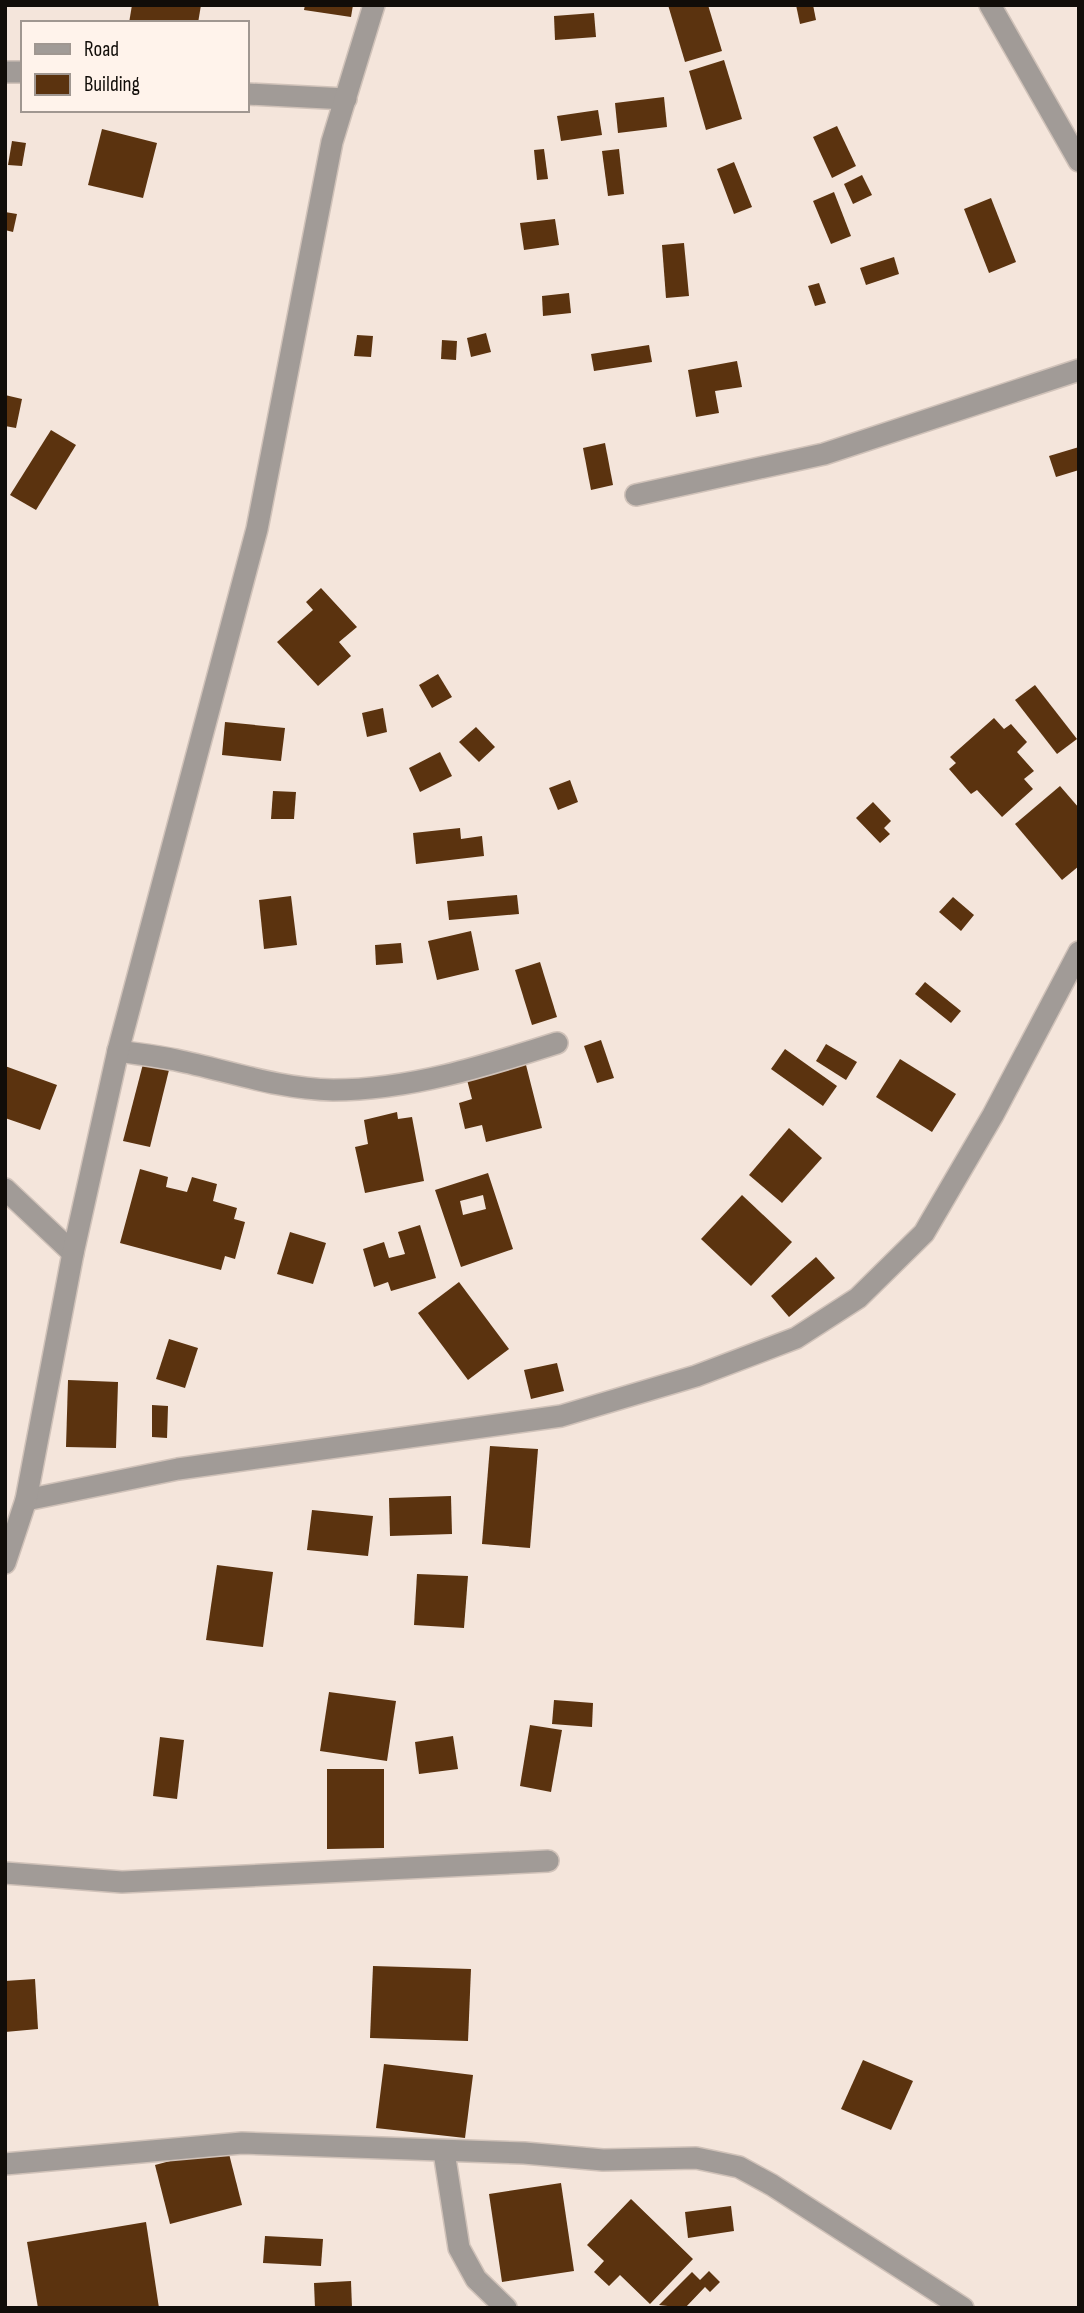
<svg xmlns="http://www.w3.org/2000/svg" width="1084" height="2313" viewBox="0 0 1084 2313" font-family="'Sofia Sans Condensed',sans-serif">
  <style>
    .building { fill: #5b330f; fill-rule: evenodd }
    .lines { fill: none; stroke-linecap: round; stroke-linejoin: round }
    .street-casing { stroke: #d0c2b9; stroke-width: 24 }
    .street { stroke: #a19b97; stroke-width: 21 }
  </style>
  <rect width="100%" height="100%" fill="#f4e5db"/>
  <!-- building -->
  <g class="building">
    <polygon points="132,5 201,5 198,23 129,23"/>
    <polygon points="305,5 353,5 351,17 304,10"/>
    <polygon points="668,5 708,5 722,51 685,62"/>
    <polygon points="796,5 813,5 816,20 800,24"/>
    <polygon points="594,13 596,37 555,40 554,16"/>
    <polygon points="724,60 742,119 706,130 689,71"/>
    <polygon points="664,97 667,127 618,133 615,103"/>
    <polygon points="598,110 602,135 561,141 557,116"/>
    <polygon points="837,126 856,166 832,178 813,137"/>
    <polygon points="102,129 157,143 143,198 88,185"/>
    <polygon points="12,141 26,143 22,166 8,165"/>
    <polygon points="544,149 548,179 537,180 534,150"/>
    <polygon points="619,149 624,194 608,196 602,151"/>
    <polygon points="734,162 752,207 734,214 717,169"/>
    <polygon points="862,175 872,195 853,204 844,184"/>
    <polygon points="834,192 851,236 831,244 813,201"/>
    <polygon points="991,198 1016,262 989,273 964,209"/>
    <polygon points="5,212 17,214 13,232 5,230"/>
    <polygon points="555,219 559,245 524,250 520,223"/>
    <polygon points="684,243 689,296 666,298 662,245"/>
    <polygon points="894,257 899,274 866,285 860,268"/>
    <polygon points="819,283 826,303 815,306 808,286"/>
    <polygon points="569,293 571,313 543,316 542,296"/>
    <polygon points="486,333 491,352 471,357 467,338"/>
    <polygon points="357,335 373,336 371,357 354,356"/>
    <polygon points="442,340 457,341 456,360 441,359"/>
    <polygon points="649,345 652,362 594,371 591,354"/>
    <polygon points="737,361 742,387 715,391 719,413 696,417 688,370"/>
    <polygon points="5,395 22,399 16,428 5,426"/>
    <polygon points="51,430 76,445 36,510 10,495"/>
    <polygon points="605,443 613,485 591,490 583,448"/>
    <polygon points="1079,447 1079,470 1056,477 1049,456"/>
    <polygon points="321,588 357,627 339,642 351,656 318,686 277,642 313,610 306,602"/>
    <polygon points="438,674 452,697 432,708 419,685"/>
    <polygon points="1035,685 1077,739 1057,754 1015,700"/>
    <polygon points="383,708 387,732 367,737 362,713"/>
    <polygon points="994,718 1004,729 1011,724 1027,742 1017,752 1034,771 1024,779 1033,789 1002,817 977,790 971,794 949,769 956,763 950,757"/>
    <polygon points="225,722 285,728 281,761 222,755"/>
    <polygon points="476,727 495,747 479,762 459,742"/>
    <polygon points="440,752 452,776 420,792 409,768"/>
    <polygon points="570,780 578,802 558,810 549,788"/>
    <polygon points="1060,786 1079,808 1079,866 1062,880 1015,824"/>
    <polygon points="273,791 296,792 294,819 271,819"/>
    <polygon points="873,802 891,821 884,828 890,834 880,843 856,818"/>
    <polygon points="460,828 461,839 482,836 484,856 416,864 413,833"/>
    <polygon points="517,895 519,914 449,920 447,901"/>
    <polygon points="291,896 297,945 264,949 259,900"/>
    <polygon points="953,897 974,915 961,931 939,912"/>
    <polygon points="471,931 479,970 437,980 428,941"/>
    <polygon points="401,943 403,963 376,965 375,945"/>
    <polygon points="540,962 557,1017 532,1025 515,970"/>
    <polygon points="925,982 961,1011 951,1023 915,994"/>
    <polygon points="601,1040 614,1078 597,1083 584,1046"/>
    <polygon points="826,1044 857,1062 846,1080 816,1061"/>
    <polygon points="785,1049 837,1086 823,1106 771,1069"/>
    <polygon points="900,1059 956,1094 932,1132 876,1097"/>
    <polygon points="525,1061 542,1128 486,1142 482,1125 465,1129 459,1103 472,1099 466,1076"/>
    <polygon points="143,1064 169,1070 150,1147 123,1141"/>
    <polygon points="5,1066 57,1085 40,1130 5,1118"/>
    <polygon points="397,1112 398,1119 412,1117 424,1181 365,1193 355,1147 368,1144 364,1120"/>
    <polygon points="789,1128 822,1158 782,1203 749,1175"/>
    <polygon points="140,1169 168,1177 166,1187 187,1192 192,1177 217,1184 213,1201 237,1208 234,1219 245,1222 235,1259 225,1256 221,1270 120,1243"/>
    <path d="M488,1173L513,1249L461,1267L435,1190ZM483,1195L486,1209L463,1215L460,1201Z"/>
    <polygon points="742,1195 792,1242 751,1286 701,1239"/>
    <polygon points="420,1225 436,1278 391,1291 388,1282 374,1287 363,1249 384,1242 389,1258 405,1254 398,1232"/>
    <polygon points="290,1232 326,1243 313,1284 277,1274"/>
    <polygon points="816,1257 835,1278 789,1317 771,1296"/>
    <polygon points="459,1282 509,1349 468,1380 418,1313"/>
    <polygon points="169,1339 198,1348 185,1388 156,1379"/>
    <polygon points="557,1363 564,1391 531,1399 524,1370"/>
    <polygon points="68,1380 118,1382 116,1448 66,1447"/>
    <polygon points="152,1405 168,1406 167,1438 152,1437"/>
    <polygon points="490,1446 538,1449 530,1548 482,1544"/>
    <polygon points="451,1496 452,1534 390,1536 389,1498"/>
    <polygon points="312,1510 373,1516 368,1556 307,1550"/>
    <polygon points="217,1565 273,1572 263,1647 206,1640"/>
    <polygon points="417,1574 468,1576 464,1628 414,1625"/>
    <polygon points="329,1692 396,1701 387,1761 320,1751"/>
    <polygon points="554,1700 593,1703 592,1727 552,1724"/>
    <polygon points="530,1725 562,1730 551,1792 520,1786"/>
    <polygon points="453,1736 458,1769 419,1774 415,1742"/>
    <polygon points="160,1737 184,1740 177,1799 153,1796"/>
    <polygon points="327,1769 384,1769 384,1848 327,1849"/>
    <polygon points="373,1966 471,1969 468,2041 370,2038"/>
    <polygon points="35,1979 38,2029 5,2032 5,1981"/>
    <polygon points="863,2060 913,2081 891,2130 841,2109"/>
    <polygon points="384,2064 473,2075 465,2138 376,2128"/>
    <polygon points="227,2146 242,2205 170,2224 155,2165"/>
    <polygon points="561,2183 574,2271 502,2282 489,2194"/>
    <polygon points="631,2199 693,2259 650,2304 620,2275 609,2286 594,2272 604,2261 587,2245"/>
    <polygon points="731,2206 734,2231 688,2238 685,2212"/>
    <polygon points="146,2222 159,2308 38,2308 27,2242"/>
    <polygon points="265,2236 323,2239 321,2266 263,2263"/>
    <polygon points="709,2271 720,2282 710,2292 705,2287 685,2308 659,2305 692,2272 700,2280"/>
    <polygon points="351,2281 352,2308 315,2308 314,2283"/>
  </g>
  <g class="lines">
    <defs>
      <g id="street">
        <polyline points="990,5 1079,161"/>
        <polyline points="5,72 23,72"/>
        <polyline points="247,94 346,99"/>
        <polyline points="636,495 824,454 1079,370"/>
        <path d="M118,1051C138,1054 157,1056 176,1060C229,1071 279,1089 333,1090C409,1090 485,1066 557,1043"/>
        <polyline points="5,1189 73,1253"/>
        <polyline points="26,1500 178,1469 561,1416 696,1376 796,1338 858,1298 924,1233 993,1115 1079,952"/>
        <polyline points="5,1563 26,1500 73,1253 118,1051 257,529 332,142 374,5"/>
        <polyline points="5,1873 122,1882 548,1861"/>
        <polyline points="444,2152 459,2248 476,2279 506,2308"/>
        <polyline points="5,2164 242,2143 524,2153 603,2160 696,2158 739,2167 772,2185 963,2308"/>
      </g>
    </defs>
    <!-- street casing -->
    <use href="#street" class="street-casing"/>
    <!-- street -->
    <use href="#street" class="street"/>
  </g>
  <!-- border -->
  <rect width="1084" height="2313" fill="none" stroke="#110d09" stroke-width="14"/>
  <!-- legend -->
  <rect x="21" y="21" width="228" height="91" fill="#fff3eb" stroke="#a09791" stroke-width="2"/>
  <rect x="35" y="44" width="35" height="10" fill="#a19b97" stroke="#a09791" stroke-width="2"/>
  <text x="84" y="56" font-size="21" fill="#110d09">Road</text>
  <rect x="35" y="74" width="35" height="21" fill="#5b330f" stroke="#a09791" stroke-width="2"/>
  <text x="84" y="91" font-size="21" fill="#110d09">Building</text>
</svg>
